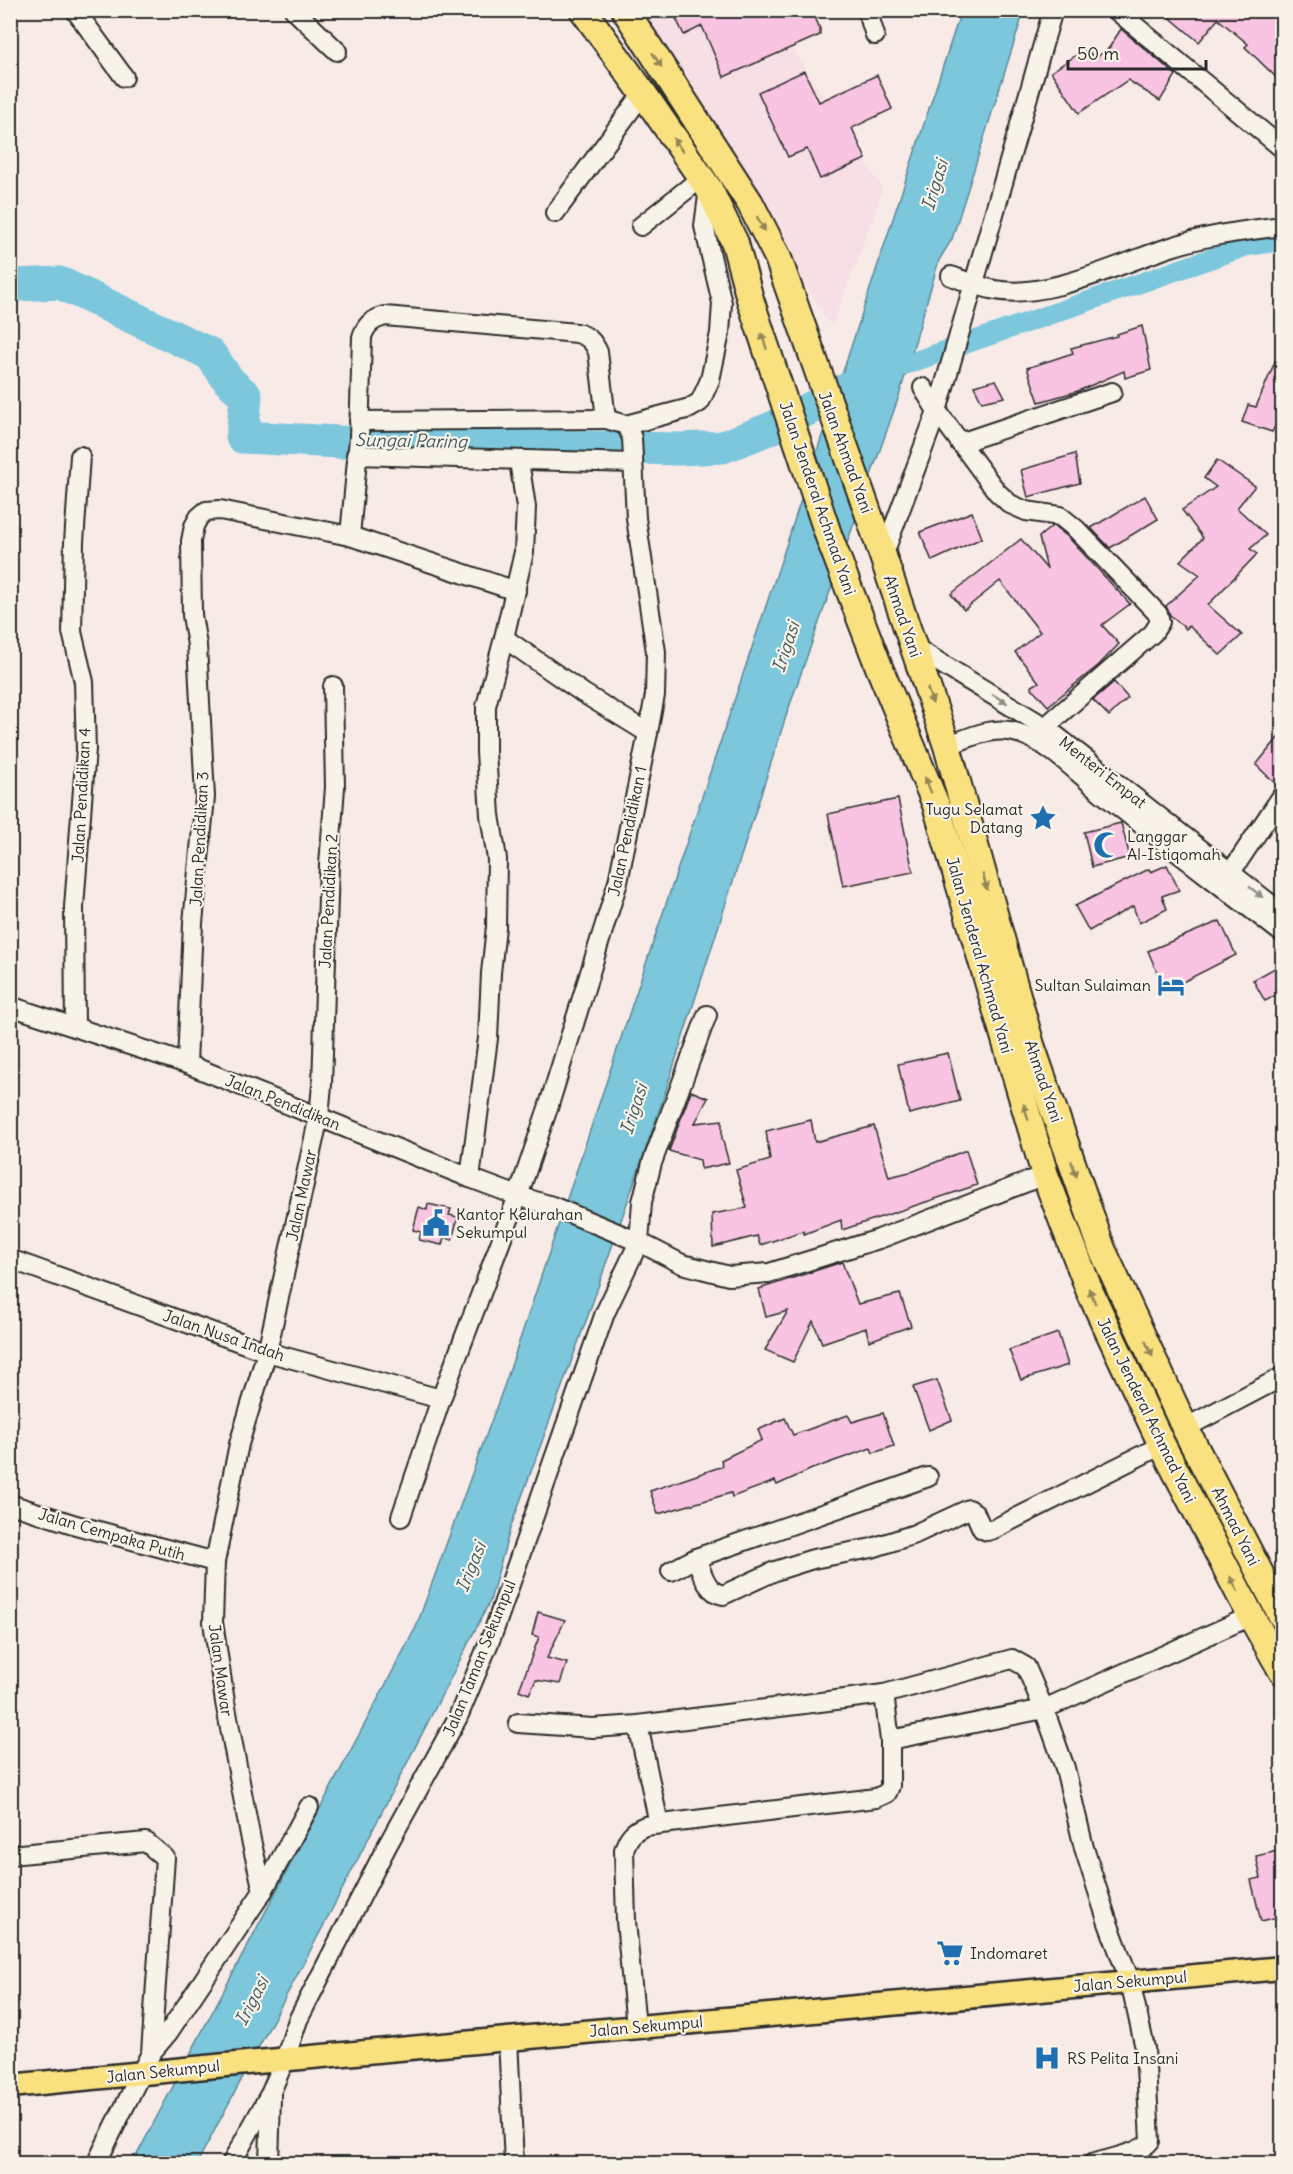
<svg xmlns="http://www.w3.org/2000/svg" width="1293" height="2174" viewBox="0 0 1293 2174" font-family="Delius,sans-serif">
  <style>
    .built { fill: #f7dfe6 }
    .water { fill: #7dc7dd; stroke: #5c8996; stroke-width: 1.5 }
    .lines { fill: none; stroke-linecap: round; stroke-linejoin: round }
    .canal { stroke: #7dc7dd; stroke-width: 20 }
    .river { stroke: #7dc7dd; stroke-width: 33 }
    .building { fill: #f8c4e2; stroke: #2b2b2b; stroke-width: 1.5 }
    .minor-casing { stroke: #2b2b2b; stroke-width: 22 }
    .major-casing { stroke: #2b2b2b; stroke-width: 27 }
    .highway-casing { stroke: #2b2b2b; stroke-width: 30 }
    .minor { stroke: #f7f3e8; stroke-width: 18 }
    .major { stroke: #fae180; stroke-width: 22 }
    .highway { stroke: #fae180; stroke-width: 26 }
    .oneway { fill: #928656 }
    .oneway2 { fill: #918f8a }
    .labels { text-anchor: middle; stroke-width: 4.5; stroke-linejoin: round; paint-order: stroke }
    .street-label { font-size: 16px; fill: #2b2b2b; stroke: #f7f3e8 }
    .poi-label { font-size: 16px; fill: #2b2b2b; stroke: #f7f3e8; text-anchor: start }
    .water-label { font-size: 18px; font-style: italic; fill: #445a60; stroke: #f7f3e8 }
  </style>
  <rect width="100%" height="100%" fill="#f7eae7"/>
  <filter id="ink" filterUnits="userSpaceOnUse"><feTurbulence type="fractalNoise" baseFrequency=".0167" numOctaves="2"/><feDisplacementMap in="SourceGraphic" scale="12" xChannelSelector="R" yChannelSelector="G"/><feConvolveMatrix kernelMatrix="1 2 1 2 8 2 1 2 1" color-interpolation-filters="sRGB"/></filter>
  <g filter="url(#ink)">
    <!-- built -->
    <polygon class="built" points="630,11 768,11 883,190 832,327"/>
    <!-- water -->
    <polygon class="water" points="961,11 1024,11 952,239 939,260 899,396 787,713 663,1099 590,1310 510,1529 490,1601 326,1921 197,2163 132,2164 416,1627 507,1378 780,564"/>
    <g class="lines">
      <!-- canal -->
      <polyline class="canal" points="884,372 1247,246 1282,241"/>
      <!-- river -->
      <polyline class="river" points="10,283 17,285 60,283 210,354 229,381 246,396 242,437 339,442 680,449 723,447 774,427 855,385"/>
    </g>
    <!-- building -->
    <g class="building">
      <polygon points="672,10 812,10 820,29 820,35 724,77 702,26 684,35"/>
      <polygon points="1161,10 1282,10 1282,83 1245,47 1248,44 1218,19 1199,42"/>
      <polygon points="1121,29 1176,75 1160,101 1128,80 1079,113 1051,72 1087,48 1094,59 1109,48"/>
      <polygon points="804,71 819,102 877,75 892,109 852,128 866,159 820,179 807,149 788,157 758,92"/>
      <polygon points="1142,326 1151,370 1125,378 1124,371 1078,391 1039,402 1027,368 1073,353 1071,348 1117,336 1117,334"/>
      <polygon points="1282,345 1282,413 1272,432 1242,422 1248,405 1256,407"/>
      <polygon points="996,380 1005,397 982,402 974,386"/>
      <polygon points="1075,454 1080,483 1028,497 1021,470"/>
      <polygon points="1217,460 1255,486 1237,508 1266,535 1250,549 1257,554 1208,605 1242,635 1220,655 1189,626 1186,629 1170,615 1166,606 1200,575 1180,561 1203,538 1182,510 1216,487 1204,478"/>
      <polygon points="1145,496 1158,519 1110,548 1091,528"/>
      <polygon points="972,512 982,538 932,561 920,532"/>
      <polygon points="1052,526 1055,527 1068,537 1130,604 1102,625 1119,644 1099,665 1048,706 1031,687 1039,682 1015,652 1040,632 1000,581 964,610 951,594 1021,539 1047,569 1039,537"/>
      <polygon points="1114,682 1128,698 1109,716 1093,700"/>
      <polygon points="1282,733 1282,785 1278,786 1256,765"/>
      <polygon points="898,799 913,872 843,886 828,814"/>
      <polygon points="1121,823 1130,857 1092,867 1084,832"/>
      <polygon points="1167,865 1179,890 1162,896 1167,909 1139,923 1133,906 1089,931 1075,906 1149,869 1151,872"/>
      <polygon points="1220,921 1236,955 1165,991 1148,951"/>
      <polygon points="1282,964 1282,992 1265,1001 1253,980"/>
      <polygon points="948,1053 960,1101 909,1114 898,1064"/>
      <polygon points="691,1091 708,1098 695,1123 722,1120 722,1138 729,1163 701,1169 700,1160 669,1151"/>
      <polygon points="811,1120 815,1142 874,1126 889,1177 914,1171 966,1150 977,1185 842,1230 841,1220 804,1234 803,1231 760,1245 757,1236 713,1247 712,1214 747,1208 736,1170 770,1160 766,1131"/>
      <polygon points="428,1204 451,1209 449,1215 458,1217 452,1240 444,1237 442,1245 419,1240 421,1232 413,1230 419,1207 427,1210"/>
      <polygon points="842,1262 858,1304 900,1294 911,1326 869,1341 866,1328 822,1343 813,1321 793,1362 765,1350 788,1311 766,1317 759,1289"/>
      <polygon points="1058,1333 1068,1365 1021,1380 1009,1350"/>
      <polygon points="937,1380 952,1420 929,1430 913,1387"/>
      <polygon points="883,1413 894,1446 873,1453 871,1448 812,1469 777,1485 775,1481 732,1497 731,1493 658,1514 650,1491 723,1466 721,1460 762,1440 758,1430 785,1418 793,1435 848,1415 852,1422"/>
      <polygon points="538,1612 565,1620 547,1658 567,1663 560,1684 536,1680 529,1694 519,1690 539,1637 532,1635"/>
      <polygon points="1282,1850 1282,1916 1261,1921 1251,1880 1261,1878 1256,1856"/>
    </g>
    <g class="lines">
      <defs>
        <g id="minor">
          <polyline points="75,10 124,77"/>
          <polyline points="294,10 337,51"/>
          <polyline points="867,10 875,35"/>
          <polyline points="1116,10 1282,148"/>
          <polyline points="555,213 643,93"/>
          <polyline points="641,226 701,178"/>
          <path d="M951,276C965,281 980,287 995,290C1047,300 1121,263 1171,247C1207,235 1245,231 1282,226"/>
          <polyline points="923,388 937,411 997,492 1010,504 1026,511 1060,516 1076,529 1158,614 1160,622 1153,633 1045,727"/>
          <polyline points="359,421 606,419"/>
          <polyline points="960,443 1112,392"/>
          <polyline points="356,455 633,463"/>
          <path d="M350,536L359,438L362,337C366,325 371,320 385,316L577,333C588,336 593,341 598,352L606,419L626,425"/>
          <polyline points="883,556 937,411 1053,10"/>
          <polyline points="504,638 583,693 648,733"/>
          <polyline points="914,647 1045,727 1282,913"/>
          <path d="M947,746C970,737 996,724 1021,734C1052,745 1076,772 1102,793C1161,841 1222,886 1282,933"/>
          <polyline points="1225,881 1282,796"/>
          <polyline points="10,1006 187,1064 470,1178 518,1196 552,1206 639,1242 682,1264 729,1276 769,1273 879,1239 1045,1175"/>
          <polyline points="75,1027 74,907 86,749 84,682 72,632 74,542 80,456"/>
          <polyline points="187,1064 193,923 205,797 197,645 192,615 191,541 194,526 199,517 206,511 220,510 350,536 516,591"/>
          <polyline points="470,1178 488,1038 491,973 496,927 497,859 490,815 486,752 486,706 504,638 524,552 526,507 519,461"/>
          <polyline points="10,1259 267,1352 441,1399"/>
          <polyline points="1185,1428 1282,1377"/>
          <polyline points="10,1504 76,1525 215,1562"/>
          <polyline points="401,1517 441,1399 518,1196 548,1108 618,882 648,733 655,695 656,652 636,518 632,438 626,425 690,408 700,402 710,380 720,333 722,303 704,226 709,189"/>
          <path d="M696,1558C702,1572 706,1592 723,1595L775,1571L813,1559L872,1548L915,1534L969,1509L975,1513L982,1529L987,1531L994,1529L1162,1445"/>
          <polyline points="671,1571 696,1558 928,1477"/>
          <path d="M518,1723L593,1728L638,1725L884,1694L1012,1659L1026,1667L1044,1709L1065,1768L1084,1848L1108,1923L1130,1981L1145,2048L1150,2141C1142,2153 1107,2159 1092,2164"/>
          <polyline points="638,1725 659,1824"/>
          <polyline points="890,1740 1044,1709 1251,1616"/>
          <polyline points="10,1855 146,1842 165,1858 151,2053 96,2164"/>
          <polyline points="263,1891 309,1807"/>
          <path d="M636,2027L626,1921L624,1850C628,1837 633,1831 645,1826L876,1798L887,1793L890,1786V1740L884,1694"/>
          <polyline points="508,2039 514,2164"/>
          <polyline points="151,2053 168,2033 263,1891 251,1840 225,1702 213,1622 215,1562 239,1444 267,1352 319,1116 322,1085 329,865 335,787 333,686"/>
          <polyline points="231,2164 271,2092 285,2059 298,2020 387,1846 458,1717 493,1633 605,1313 639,1242 642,1202 652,1163 707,1015"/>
          <polyline points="269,2164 271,2096"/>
        </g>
        <polyline id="major" points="10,2086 257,2062 1282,1968"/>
        <g id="highway">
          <polyline points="583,10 643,93 709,189 735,243 750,299 829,537 879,667 936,805 1045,1175 1090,1292 1162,1445 1251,1616 1282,1671"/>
          <polyline points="625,10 750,203 778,258 871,521 947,746 1031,1045 1102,1249 1185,1428 1282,1616"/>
        </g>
      </defs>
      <!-- minor casing -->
      <use href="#minor" class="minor-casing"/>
      <!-- major casing -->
      <use href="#major" class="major-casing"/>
      <!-- highway casing -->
      <use href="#highway" class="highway-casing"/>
      <!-- minor -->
      <use href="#minor" class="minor"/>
      <!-- major -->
      <use href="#major" class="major"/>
      <!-- highway -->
      <use href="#highway" class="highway"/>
    </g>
    <!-- one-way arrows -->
    <defs><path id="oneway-solid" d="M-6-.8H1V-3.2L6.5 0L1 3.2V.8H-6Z" transform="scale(1.5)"/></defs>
    <g class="oneway">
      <use href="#oneway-solid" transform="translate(657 60) rotate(57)"/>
      <use href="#oneway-solid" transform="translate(678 145) rotate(-124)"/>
      <use href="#oneway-solid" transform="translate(761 224) rotate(61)"/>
      <use href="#oneway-solid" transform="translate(764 341) rotate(-108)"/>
      <use href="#oneway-solid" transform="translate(930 696) rotate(71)"/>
      <use href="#oneway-solid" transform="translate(928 785) rotate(-112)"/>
      <use href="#oneway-solid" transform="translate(985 882) rotate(74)"/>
      <use href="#oneway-solid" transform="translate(1026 1112) rotate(-106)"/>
      <use href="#oneway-solid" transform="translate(1074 1169) rotate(71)"/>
      <use href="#oneway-solid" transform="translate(1092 1296) rotate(-114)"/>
      <use href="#oneway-solid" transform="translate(1149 1349) rotate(65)"/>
      <use href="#oneway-solid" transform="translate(1234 1584) rotate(-117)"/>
    </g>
    <g class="oneway2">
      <use href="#oneway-solid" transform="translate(1000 699) rotate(31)"/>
      <use href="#oneway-solid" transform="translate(1256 892) rotate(39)"/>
    </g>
  </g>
  <!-- icons -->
  <defs>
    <symbol id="sight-bare" viewBox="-9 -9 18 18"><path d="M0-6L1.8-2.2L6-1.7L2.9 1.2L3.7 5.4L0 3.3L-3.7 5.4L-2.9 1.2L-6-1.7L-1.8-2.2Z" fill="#1f6fb2" stroke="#f7f3e8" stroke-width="2.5" paint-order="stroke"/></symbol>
    <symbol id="mosque-bare" viewBox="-9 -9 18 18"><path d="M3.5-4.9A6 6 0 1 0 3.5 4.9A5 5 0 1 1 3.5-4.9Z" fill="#1f6fb2" stroke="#f7f3e8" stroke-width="2.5" paint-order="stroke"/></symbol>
    <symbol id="hotel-bare" viewBox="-9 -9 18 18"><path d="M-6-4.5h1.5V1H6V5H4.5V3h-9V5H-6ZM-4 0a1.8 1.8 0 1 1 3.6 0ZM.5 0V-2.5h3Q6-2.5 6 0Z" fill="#1f6fb2" stroke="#f7f3e8" stroke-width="2.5" paint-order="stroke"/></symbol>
    <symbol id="civic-bare" viewBox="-9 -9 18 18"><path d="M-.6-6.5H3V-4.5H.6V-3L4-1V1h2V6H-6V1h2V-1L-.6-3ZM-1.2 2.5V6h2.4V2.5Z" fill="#1f6fb2" stroke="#f7f3e8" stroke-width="2.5" paint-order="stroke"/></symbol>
    <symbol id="supermarket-bare" viewBox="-9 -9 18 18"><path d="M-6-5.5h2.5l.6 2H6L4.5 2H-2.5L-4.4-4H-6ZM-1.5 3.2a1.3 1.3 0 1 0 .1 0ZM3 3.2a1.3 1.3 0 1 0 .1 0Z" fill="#1f6fb2" stroke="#f7f3e8" stroke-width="2.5" paint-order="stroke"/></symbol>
    <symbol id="hospital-bare" viewBox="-9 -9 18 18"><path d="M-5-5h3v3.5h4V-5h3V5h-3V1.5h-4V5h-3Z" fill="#1f6fb2" stroke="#f7f3e8" stroke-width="2.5" paint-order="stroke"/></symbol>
  </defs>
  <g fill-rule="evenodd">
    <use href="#sight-bare" x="1024" y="799" width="38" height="38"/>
    <use href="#mosque-bare" x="1088" y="826" width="38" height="38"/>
    <use href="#hotel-bare" x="1152" y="966" width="38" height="38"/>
    <use href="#civic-bare" x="417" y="1204" width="38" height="38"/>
    <use href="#supermarket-bare" x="931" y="1934" width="38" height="38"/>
    <use href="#hospital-bare" x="1028" y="2039" width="38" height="38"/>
  </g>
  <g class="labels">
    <!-- street labels -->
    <g class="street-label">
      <text transform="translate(846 452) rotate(70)" y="6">Jalan Ahmad Yani</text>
      <text transform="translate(818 498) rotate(71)" y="6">Jalan Jenderal Achmad Yani</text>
      <text transform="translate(903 616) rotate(71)" y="6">Ahmad Yani</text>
      <text transform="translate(1103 772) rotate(38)" y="6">Menteri Empat</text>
      <text transform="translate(81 795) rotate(-87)" y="6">Jalan Pendidikan 4</text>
      <text transform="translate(627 831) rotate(-78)" y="6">Jalan Pendidikan 1</text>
      <text transform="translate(199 839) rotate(-87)" y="6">Jalan Pendidikan 3</text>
      <text transform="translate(328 901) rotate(-87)" y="6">Jalan Pendidikan 2</text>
      <text transform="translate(980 955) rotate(74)" y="6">Jalan Jenderal Achmad Yani</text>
      <text transform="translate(1044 1081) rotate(71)" y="6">Ahmad Yani</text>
      <text transform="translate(283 1102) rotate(22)" y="6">Jalan Pendidikan</text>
      <text transform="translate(301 1195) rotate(-78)" y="6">Jalan Mawar</text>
      <text transform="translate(224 1335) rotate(19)" y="6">Jalan Nusa Indah</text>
      <text transform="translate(1147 1410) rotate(64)" y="6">Jalan Jenderal Achmad Yani</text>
      <text transform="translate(1236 1526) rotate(63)" y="6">Ahmad Yani</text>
      <text transform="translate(112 1534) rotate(16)" y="6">Jalan Cempaka Putih</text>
      <text transform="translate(479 1658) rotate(-68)" y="6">Jalan Taman Sekumpul</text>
      <text transform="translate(221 1670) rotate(82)" y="6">Jalan Mawar</text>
      <text transform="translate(1130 1981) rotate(-5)" y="6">Jalan Sekumpul</text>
      <text transform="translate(646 2026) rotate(-5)" y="6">Jalan Sekumpul</text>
      <text transform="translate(163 2071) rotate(-6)" y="6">Jalan Sekumpul</text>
    </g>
    <!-- poi labels -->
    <g class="poi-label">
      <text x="1023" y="815" text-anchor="end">Tugu Selamat<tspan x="1023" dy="18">Datang</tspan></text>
      <text x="1127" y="842">Langgar<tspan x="1127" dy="18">Al-Istiqomah</tspan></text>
      <text x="1151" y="991" text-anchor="end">Sultan Sulaiman</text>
      <text x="456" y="1220">Kantor Kelurahan<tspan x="456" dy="18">Sekumpul</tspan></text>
      <text x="970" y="1959">Indomaret</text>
      <text x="1067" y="2064">RS Pelita Insani</text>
    </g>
    <!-- water labels -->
    <g class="water-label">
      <text transform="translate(935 185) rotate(-73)" y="6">Irigasi</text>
      <text transform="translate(411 441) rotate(1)" y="6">Sungai Paring</text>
      <text transform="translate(786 647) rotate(-72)" y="6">Irigasi</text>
      <text transform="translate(634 1109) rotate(-72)" y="6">Irigasi</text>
      <text transform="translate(471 1567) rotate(-68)" y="6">Irigasi</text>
      <text transform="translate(252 2001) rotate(-63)" y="6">Irigasi</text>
    </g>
  </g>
  <!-- margin -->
  <rect width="1293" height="2174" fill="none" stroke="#f7f3e8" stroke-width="36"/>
  <rect x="18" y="18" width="1257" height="2138" fill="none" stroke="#2b2b2b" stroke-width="2" filter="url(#ink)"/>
  <!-- scale -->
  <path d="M1068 60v9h138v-9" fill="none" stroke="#2b2b2b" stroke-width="3"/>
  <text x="1077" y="60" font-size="18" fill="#2b2b2b" stroke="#f7f3e8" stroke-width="4.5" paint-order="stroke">50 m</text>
</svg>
